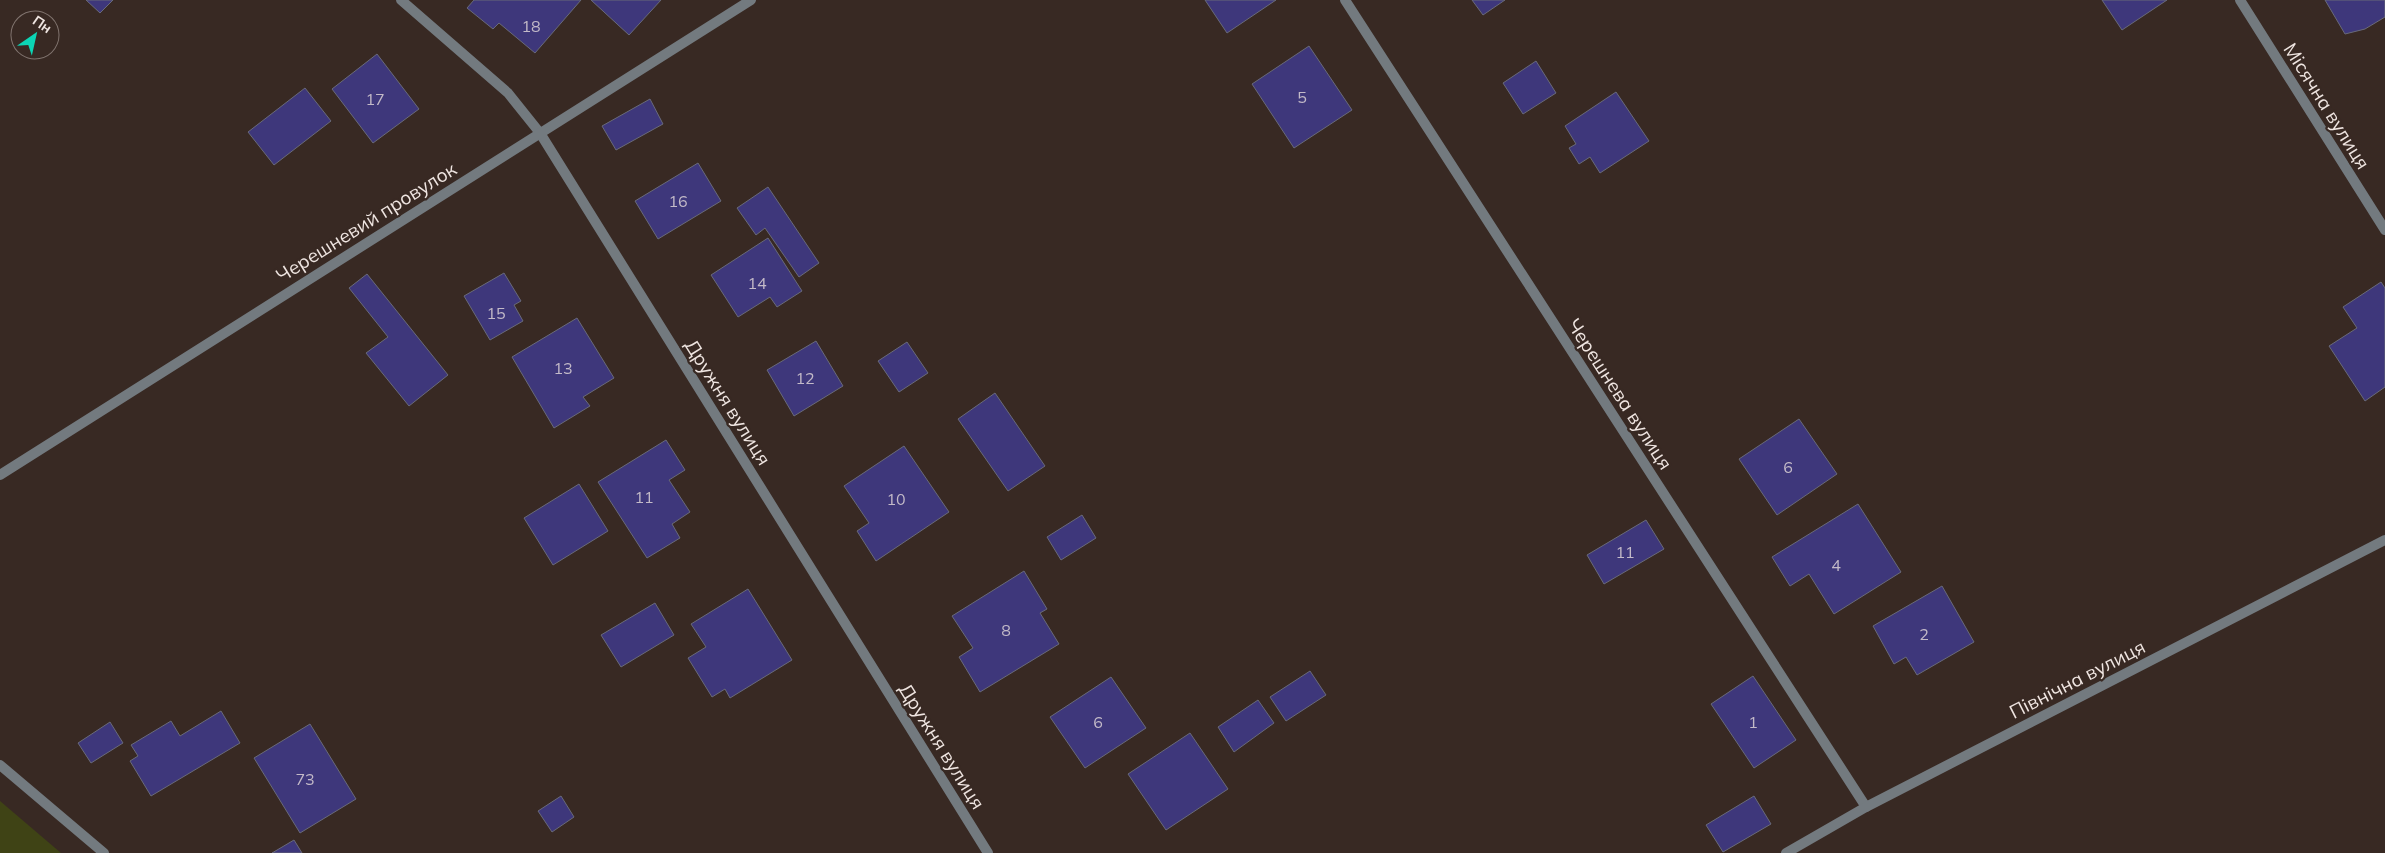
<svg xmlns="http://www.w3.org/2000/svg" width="2385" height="853" viewBox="0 0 2385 853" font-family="Mulish,sans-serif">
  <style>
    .green { fill: #3f4315 }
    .building { fill: #3e377b; stroke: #696a79 }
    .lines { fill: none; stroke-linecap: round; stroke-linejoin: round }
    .street { stroke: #737a7f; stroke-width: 10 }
    .labels { text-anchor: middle; stroke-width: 4.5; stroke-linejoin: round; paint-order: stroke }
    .number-label { font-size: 16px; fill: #c3bac8 }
    .street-label { font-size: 19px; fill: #efe5e1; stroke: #382923 }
  </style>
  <rect width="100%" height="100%" fill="#382923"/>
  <!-- green -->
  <polygon class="green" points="0,801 61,853 0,853"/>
  <!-- building -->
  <g class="building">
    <polygon points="86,0 113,0 100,13"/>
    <polygon points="474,0 581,0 535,53 499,23 493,29 467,8"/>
    <polygon points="591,0 661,0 629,35"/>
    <polygon points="1205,0 1276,0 1227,33"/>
    <polygon points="1472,0 1505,0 1483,15"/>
    <polygon points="2102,0 2167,0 2122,30"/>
    <polygon points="2325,0 2385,0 2385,17 2365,29 2345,34"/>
    <polygon points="1309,46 1352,110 1294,148 1252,84"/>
    <polygon points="377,54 419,109 373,143 332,89"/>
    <polygon points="1536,61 1556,93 1523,114 1503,83"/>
    <polygon points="305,88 331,121 274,165 248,132"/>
    <polygon points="1616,92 1649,141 1600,173 1590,157 1579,164 1569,148 1576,144 1565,126"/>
    <polygon points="650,99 663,124 616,150 602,126"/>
    <polygon points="698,163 721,201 658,239 635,201"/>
    <polygon points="768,187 819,263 799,277 765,228 756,235 737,208"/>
    <polygon points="768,238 802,291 777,307 770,297 738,317 711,275"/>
    <polygon points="504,273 521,301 514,305 523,321 490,340 464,296"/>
    <polygon points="367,274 448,375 409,406 366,353 388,337 349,288"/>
    <polygon points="2381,282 2385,288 2385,387 2365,401 2329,346 2357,328 2343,307"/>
    <polygon points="577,318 614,378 583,397 590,406 554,428 512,357"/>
    <polygon points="816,341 843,386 794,416 767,370"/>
    <polygon points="907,342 928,373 899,392 878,361"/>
    <polygon points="995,393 1045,466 1008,491 958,419"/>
    <polygon points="1799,419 1837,474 1777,515 1739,459"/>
    <polygon points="666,440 685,470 669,480 690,512 672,524 680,538 647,558 598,482"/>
    <polygon points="904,446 949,512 876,561 857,531 869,523 844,486"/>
    <polygon points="579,484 608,531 553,565 524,518"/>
    <polygon points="1858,504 1901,572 1834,614 1809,574 1790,586 1772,557"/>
    <polygon points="1082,515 1096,538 1061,560 1047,537"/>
    <polygon points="1646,520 1664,549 1604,584 1587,555"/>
    <polygon points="1024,571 1047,609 1040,613 1059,644 980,692 959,657 973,648 952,616"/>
    <polygon points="1942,586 1974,642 1917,675 1906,657 1894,664 1873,626"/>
    <polygon points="748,589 792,660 730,698 725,689 712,697 688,658 706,647 691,624"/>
    <polygon points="655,603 674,635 621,667 601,635"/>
    <polygon points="1310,671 1326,695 1286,721 1270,697"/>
    <polygon points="1753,676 1796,740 1754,768 1711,704"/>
    <polygon points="1111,677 1146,728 1085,768 1050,717"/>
    <polygon points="1258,700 1274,723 1234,752 1218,727"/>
    <polygon points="221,711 240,743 151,796 130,761 138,756 131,745 171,721 180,736"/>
    <polygon points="110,722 123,743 91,763 78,743"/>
    <polygon points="310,724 356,799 300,833 254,758"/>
    <polygon points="1190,733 1228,789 1166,830 1128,774"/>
    <polygon points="561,796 574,817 552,832 538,811"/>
    <polygon points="1754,796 1771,824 1723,852 1706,825"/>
    <polygon points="294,840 302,853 272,853"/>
  </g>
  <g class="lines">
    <!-- street -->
    <g class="street">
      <polyline points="401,0 508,93 540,133 988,853"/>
      <polyline points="1345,0 1866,807"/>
      <polyline points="2240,0 2385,230"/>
      <polyline points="0,475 751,0"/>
      <polyline points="0,765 104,853"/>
      <polyline points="1786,853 1866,807 2385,540"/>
    </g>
  </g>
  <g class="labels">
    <!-- number labels -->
    <g class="number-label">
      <text x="531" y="32">18</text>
      <text x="1302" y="103">5</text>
      <text x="375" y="105">17</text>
      <text x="678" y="207">16</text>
      <text x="757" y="289">14</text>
      <text x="496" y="319">15</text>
      <text x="563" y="374">13</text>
      <text x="805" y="384">12</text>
      <text x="1788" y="473">6</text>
      <text x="644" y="503">11</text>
      <text x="896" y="505">10</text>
      <text x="1625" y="558">11</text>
      <text x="1836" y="571">4</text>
      <text x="1006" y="636">8</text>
      <text x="1924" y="640">2</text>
      <text x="1098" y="728">6</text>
      <text x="1753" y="728">1</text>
      <text x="305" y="785">73</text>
    </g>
    <!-- street labels -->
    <g class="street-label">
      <text transform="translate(2327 106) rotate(58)" y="7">Місячна вулиця</text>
      <text transform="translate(366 222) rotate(-32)" y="7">Черешневий провулок</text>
      <text transform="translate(1620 394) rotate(57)" y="7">Черешнева вулиця</text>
      <text transform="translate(728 402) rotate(58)" y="7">Дружня вулиця</text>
      <text transform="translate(2077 679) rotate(-27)" y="7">Північна вулиця</text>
      <text transform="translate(942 746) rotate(58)" y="7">Дружня вулиця</text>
    </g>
  </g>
  <!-- north arrow -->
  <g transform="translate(35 35) rotate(34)"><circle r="24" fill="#382923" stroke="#81746f"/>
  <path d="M0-4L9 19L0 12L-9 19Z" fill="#0cd5b5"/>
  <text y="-8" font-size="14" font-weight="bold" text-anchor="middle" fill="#efe5e1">Пн</text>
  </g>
</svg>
